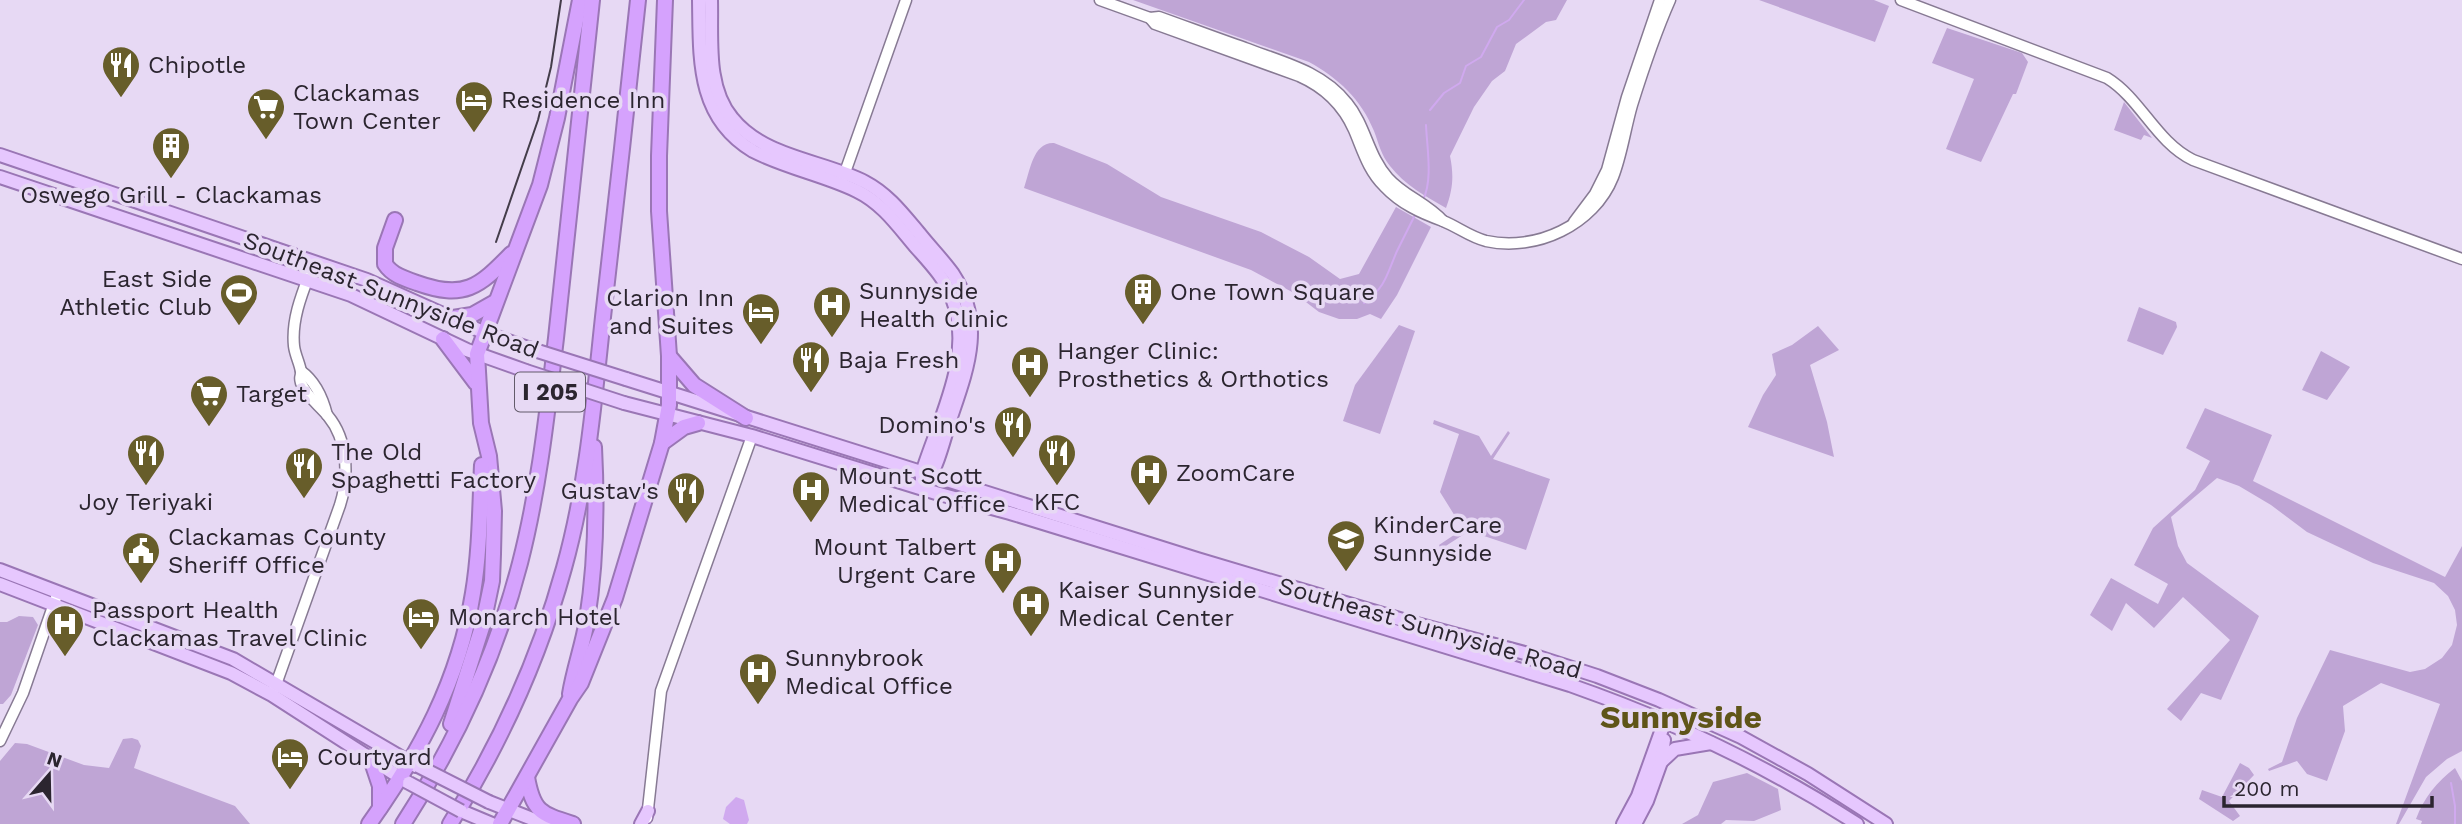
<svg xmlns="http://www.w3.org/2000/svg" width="2462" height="824" viewBox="0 0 2462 824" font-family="'Work Sans',sans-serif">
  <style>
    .green { fill: #bfa5d5 }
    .water { fill: #d0a9ef }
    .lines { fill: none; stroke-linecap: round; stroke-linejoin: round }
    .stream { stroke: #d0a9ef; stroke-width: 2 }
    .minor-casing { stroke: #877a93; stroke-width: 13 }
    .major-casing { stroke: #9a76b5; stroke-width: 16 }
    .highway-casing { stroke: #9a76b5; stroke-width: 18 }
    .minor { stroke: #fff; stroke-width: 10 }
    .major { stroke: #e6c7fe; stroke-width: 12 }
    .highway { stroke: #d5a2fd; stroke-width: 14 }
    .tram { stroke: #443d4a; stroke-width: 2 }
    .major-bridge-casing { stroke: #9a76b5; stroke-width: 16; stroke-linecap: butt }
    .major-bridge { stroke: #e6c7fe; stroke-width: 12 }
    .labels { text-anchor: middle; stroke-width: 7; stroke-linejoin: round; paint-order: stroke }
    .shield { fill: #e7d9f4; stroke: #635b6a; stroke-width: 2 }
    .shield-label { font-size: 23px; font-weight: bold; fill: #2b252f }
    .poi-label { font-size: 24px; fill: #2b252f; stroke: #e7d9f4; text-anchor: start }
    .street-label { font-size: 24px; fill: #2b252f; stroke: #e7d9f4 }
    .district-label { font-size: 32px; font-weight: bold; fill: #5f5518; stroke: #e7d9f4 }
  </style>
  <rect width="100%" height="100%" fill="#e7d9f4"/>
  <!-- green -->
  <g class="green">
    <path d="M1133,0H1567L1556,20L1546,22L1516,44L1505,71L1492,81L1474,107L1450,156C1454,176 1453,189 1446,208C1425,196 1405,185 1390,166C1381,155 1379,144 1374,131C1361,99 1338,78 1309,62Z"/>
    <polygon points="1759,0 1874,0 1889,6 1875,42"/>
    <polygon points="1947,28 2022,53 2028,62 2016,94 2013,94 1981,162 1946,149 1974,79 1932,63"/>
    <polygon points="2124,102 2152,138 2144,135 2141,140 2114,130"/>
    <path d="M1054,143L1107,164L1161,197L1261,232L1309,257L1340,279L1359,274L1396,207L1431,227L1397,295L1381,319L1370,314L1357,319H1339L1319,312L1294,293L1251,270L1024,188C1030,171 1033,142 1054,143Z"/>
    <polygon points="2139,307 2176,322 2177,327 2163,355 2127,341"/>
    <polygon points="1399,325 1415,331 1380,434 1343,421 1355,385"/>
    <polygon points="1818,326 1839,350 1810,365 1827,422 1834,457 1748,427 1763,395 1776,375 1772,354 1792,345"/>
    <polygon points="2321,351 2350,367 2327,400 2302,390"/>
    <polygon points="2205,408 2272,435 2253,481 2445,577 2462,546 2462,751 2447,759 2426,777 2399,824 2396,824 2440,704 2381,683 2343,706 2345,731 2327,781 2307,774 2297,761 2269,771 2268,769 2282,762 2297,718 2330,650 2410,672 2425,669 2442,658 2452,645 2457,625 2455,610 2448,596 2434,583 2373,563 2307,532 2271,505 2239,486 2217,478 2171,517 2178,546 2187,563 2259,616 2221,700 2201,693 2181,721 2167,709 2230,640 2183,597 2154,628 2126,603 2112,631 2090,615 2111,578 2158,604 2168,584 2134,565 2153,528 2195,490 2210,461 2186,448"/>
    <polygon points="1434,420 1479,436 1491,456 1508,431 1510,433 1493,459 1550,479 1526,550 1469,531 1441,549 1439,545 1463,529 1440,492 1459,434 1433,424"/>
    <polygon points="19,616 33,617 38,625 11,695 3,704 0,704 0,622 7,622"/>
    <polygon points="132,738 138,740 141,746 134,768 235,806 250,824 0,824 0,761 15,743 27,744 84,765 109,768 123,739"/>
    <polygon points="2240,763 2249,768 2254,775 2229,801 2240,816 2233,821 2199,799 2202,790 2222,797"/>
    <path d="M2455,768L2462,781V824H2421L2422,821L2416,819C2424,797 2437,782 2455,768Z"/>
    <polygon points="1747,773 1778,789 1781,810 1754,821 1726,820 1721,824 1682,824 1698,815 1713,782"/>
  </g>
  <!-- water -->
  <polygon class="water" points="736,797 744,800 749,820 747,824 730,824 723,819 726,807"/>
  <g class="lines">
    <!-- stream -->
    <g class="stream">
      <polyline points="1430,110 1444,93 1460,83 1466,66 1481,57 1497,27 1509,20 1524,0"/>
      <path d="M1423,200C1433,180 1427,148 1426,125"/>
      <path d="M1364,303C1386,287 1387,274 1397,251C1403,239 1409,227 1415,215"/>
      <polyline points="2451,783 2455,806 2455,824"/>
    </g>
    <defs>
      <g id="minor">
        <path d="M1100,0L1150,18L1159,17C1187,27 1216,38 1245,48C1282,62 1322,71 1347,103C1366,126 1368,156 1388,178C1404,196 1427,203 1443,221"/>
        <path d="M1901,0L2107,78C2141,99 2156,142 2193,160L2462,259"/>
        <path d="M1150,18L1155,24L1299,76C1324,87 1343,105 1354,130C1363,151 1368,170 1384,186C1401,204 1421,213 1443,221C1458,227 1470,237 1486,241C1536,252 1594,225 1613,177C1622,154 1625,129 1632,105C1643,70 1655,34 1670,0"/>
        <polyline points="843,178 906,0"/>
        <polyline points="1574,222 1595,194 1607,170 1627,97 1660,0"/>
        <path d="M301,371C315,381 323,399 327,415"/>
        <path d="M274,690L340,505C349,477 348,440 328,416C319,405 307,397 301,383C299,376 301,379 301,372C300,364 295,355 294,346C291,317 304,289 314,262"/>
        <polyline points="0,741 23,693 58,592"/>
        <polyline points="647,818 661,691 752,436"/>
      </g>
      <g id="major">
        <path d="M699,0C700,58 696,117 753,151C786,168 824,175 857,191C882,203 898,226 915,246C929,262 945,278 952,298C975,355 939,418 922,473V480"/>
        <path d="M711,0C712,39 706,87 732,118C764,158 822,160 865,182C888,194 903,214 919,233C930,247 943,260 953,274C985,323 968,367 951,417C944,438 939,463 927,482"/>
        <polyline points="0,155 367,280 483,332 528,348"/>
        <polyline points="0,177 351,295 467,350 526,371"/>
        <polyline points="626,379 1197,559 1413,623 1532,655 1597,676 1659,700 1741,737 1808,774 1886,824"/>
        <path d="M624,403L752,436L936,493L1010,513L1570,685C1671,720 1767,766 1857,824"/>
        <polyline points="0,570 233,659 416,766"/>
        <polyline points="0,584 231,673 272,695 407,782"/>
        <polyline points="1661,762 1675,749 1711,743"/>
        <polyline points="489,802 545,824"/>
        <polyline points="461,811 492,824"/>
        <polyline points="641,824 648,811"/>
        <polyline points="1623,824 1638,796 1667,715"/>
        <polyline points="1635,824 1647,801 1661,762 1664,740"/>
      </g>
      <g id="highway">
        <path d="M395,220L385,248V264C392,275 405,279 417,283C464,300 479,287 511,254"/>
        <polyline points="453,318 472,315 495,302"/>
        <polyline points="443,339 476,383"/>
        <polyline points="669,356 694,385 746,418"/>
        <polyline points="662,443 684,427 698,423"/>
        <path d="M570,694C574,669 583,645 587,620C596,563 597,504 594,447"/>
        <polyline points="451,724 483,624 492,581 493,554 494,511 489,456 481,423 477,354 540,185 557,118 580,0"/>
        <polyline points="371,759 380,786 380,808"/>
        <path d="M527,777C533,812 541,814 573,824"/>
        <path d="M369,824C420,752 459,681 473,593C480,551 480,508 482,465"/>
        <path d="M403,824C455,744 496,656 520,563C539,489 547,414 556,338C569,225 579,112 592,0"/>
        <path d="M450,824C500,744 539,659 564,568C587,486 594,401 603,317C615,211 627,106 638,0"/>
        <polyline points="500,824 570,699 581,683 615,598 662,443 669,405 669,356 659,211 659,156 665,0"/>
      </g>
    </defs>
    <!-- minor casing -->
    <use href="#minor" class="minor-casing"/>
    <!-- major casing -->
    <use href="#major" class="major-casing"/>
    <!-- highway casing -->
    <use href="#highway" class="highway-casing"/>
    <!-- minor -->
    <use href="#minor" class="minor"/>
    <!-- major -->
    <use href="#major" class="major"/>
    <!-- highway -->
    <use href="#highway" class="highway"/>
    <!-- tram -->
    <polyline class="tram" points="496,242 538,120 551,67 561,0"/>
    <defs>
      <g id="major-bridge">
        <polyline points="528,348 626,379"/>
        <polyline points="526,371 624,403"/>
        <polyline points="418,766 489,802"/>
        <polyline points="409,783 461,811"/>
      </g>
    </defs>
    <!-- major-bridge casing -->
    <use href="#major-bridge" class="major-bridge-casing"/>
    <!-- major-bridge -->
    <use href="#major-bridge" class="major-bridge"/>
  </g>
  <!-- icons -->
  <defs>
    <symbol id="restaurant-pin" viewBox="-11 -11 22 30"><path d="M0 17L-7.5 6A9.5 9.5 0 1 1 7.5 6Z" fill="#675d2a" stroke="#e7d9f4"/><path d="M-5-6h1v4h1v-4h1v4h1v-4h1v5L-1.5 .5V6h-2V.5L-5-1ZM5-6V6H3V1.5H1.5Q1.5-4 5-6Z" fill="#fff"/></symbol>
    <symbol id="hotel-pin" viewBox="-11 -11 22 30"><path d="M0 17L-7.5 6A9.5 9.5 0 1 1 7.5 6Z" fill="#675d2a" stroke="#e7d9f4"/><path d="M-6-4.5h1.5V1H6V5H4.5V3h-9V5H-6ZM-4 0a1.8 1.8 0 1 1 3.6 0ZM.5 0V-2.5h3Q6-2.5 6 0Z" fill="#fff"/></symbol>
    <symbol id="supermarket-pin" viewBox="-11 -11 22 30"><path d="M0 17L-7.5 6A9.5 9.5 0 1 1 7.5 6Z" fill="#675d2a" stroke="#e7d9f4"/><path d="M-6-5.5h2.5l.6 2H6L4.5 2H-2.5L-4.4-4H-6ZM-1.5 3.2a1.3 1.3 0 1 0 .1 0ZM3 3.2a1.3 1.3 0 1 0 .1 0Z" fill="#fff"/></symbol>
    <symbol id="building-pin" viewBox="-11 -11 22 30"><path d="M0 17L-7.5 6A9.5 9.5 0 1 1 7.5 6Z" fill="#675d2a" stroke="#e7d9f4"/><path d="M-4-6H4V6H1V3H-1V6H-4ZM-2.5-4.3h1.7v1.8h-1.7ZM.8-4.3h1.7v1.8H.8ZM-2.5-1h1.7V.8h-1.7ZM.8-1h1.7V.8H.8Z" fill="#fff"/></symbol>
    <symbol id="stadium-pin" viewBox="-11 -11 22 30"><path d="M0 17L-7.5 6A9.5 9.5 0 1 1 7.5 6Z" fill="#675d2a" stroke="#e7d9f4"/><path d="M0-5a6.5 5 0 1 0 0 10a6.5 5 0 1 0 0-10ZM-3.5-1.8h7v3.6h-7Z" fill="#fff"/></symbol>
    <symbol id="hospital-pin" viewBox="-11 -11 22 30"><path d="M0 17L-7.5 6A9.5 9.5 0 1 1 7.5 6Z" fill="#675d2a" stroke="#e7d9f4"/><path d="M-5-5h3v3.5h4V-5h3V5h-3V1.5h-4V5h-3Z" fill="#fff"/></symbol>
    <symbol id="school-pin" viewBox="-11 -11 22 30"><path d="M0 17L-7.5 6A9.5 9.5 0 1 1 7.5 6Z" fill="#675d2a" stroke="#e7d9f4"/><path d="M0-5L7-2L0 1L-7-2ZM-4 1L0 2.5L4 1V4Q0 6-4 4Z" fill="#fff"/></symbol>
    <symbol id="civic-pin" viewBox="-11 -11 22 30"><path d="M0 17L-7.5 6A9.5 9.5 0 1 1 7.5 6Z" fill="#675d2a" stroke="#e7d9f4"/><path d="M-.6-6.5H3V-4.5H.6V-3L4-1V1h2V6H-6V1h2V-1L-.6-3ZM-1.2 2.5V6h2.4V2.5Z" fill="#fff"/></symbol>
  </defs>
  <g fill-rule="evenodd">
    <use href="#restaurant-pin" x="99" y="43" width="44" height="60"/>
    <use href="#hotel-pin" x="452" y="78" width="44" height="60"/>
    <use href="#supermarket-pin" x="244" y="85" width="44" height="60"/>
    <use href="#building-pin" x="149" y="124" width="44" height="60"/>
    <use href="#building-pin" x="1121" y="270" width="44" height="60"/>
    <use href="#stadium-pin" x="217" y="271" width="44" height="60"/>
    <use href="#hospital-pin" x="810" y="283" width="44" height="60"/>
    <use href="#hotel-pin" x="739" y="290" width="44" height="60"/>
    <use href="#restaurant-pin" x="789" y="338" width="44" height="60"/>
    <use href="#hospital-pin" x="1008" y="343" width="44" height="60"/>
    <use href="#supermarket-pin" x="187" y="372" width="44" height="60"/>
    <use href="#restaurant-pin" x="991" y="403" width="44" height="60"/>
    <use href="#restaurant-pin" x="124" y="431" width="44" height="60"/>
    <use href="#restaurant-pin" x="1035" y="431" width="44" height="60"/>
    <use href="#restaurant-pin" x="282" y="444" width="44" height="60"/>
    <use href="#hospital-pin" x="1127" y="451" width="44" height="60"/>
    <use href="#hospital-pin" x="789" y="468" width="44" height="60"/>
    <use href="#restaurant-pin" x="664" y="469" width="44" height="60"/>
    <use href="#school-pin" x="1324" y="517" width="44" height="60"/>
    <use href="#civic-pin" x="119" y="529" width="44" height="60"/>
    <use href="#hospital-pin" x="981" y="539" width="44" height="60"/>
    <use href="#hospital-pin" x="1009" y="582" width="44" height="60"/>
    <use href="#hotel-pin" x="399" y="595" width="44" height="60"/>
    <use href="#hospital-pin" x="43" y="602" width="44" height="60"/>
    <use href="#hospital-pin" x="736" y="650" width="44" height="60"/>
    <use href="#hotel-pin" x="268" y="735" width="44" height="60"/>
  </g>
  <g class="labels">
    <!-- shield labels -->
    <rect class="shield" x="515" y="372.5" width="70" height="39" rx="5"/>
    <g class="shield-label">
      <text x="550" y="400">I 205</text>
    </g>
    <!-- poi labels -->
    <g class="poi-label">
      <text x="148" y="73">Chipotle</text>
      <text x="293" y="101">Clackamas<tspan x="293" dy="28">Town Center</tspan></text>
      <text x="501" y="108">Residence Inn</text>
      <text x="171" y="203" text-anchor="middle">Oswego Grill - Clackamas</text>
      <text x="212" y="287" text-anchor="end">East Side<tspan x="212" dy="28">Athletic Club</tspan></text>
      <text x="859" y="299">Sunnyside<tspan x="859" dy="28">Health Clinic</tspan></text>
      <text x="1170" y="300">One Town Square</text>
      <text x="734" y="306" text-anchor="end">Clarion Inn<tspan x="734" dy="28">and Suites</tspan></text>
      <text x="1057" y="359">Hanger Clinic:<tspan x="1057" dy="28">Prosthetics &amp; Orthotics</tspan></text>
      <text x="838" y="368">Baja Fresh</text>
      <text x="236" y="402">Target</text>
      <text x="986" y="433" text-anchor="end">Domino's</text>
      <text x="331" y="460">The Old<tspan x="331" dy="28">Spaghetti Factory</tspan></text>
      <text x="1176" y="481">ZoomCare</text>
      <text x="838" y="484">Mount Scott<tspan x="838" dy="28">Medical Office</tspan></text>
      <text x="659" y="499" text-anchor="end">Gustav's</text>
      <text x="146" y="510" text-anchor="middle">Joy Teriyaki</text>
      <text x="1057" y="510" text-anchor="middle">KFC</text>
      <text x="1373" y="533">KinderCare<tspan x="1373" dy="28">Sunnyside</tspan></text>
      <text x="168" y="545">Clackamas County<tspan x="168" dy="28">Sheriff Office</tspan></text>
      <text x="976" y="555" text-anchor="end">Mount Talbert<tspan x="976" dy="28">Urgent Care</tspan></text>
      <text x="1058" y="598">Kaiser Sunnyside<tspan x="1058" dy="28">Medical Center</tspan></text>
      <text x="92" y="618">Passport Health<tspan x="92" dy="28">Clackamas Travel Clinic</tspan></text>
      <text x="448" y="625">Monarch Hotel</text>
      <text x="785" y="666">Sunnybrook<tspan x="785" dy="28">Medical Office</tspan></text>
      <text x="317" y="765">Courtyard</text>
    </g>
    <!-- street labels -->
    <g class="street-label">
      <text transform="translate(391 295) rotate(21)" y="8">Southeast Sunnyside Road</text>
      <text transform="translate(1430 628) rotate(16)" y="8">Southeast Sunnyside Road</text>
    </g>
    <!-- district labels -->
    <g class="district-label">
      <text x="1681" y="728">Sunnyside</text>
    </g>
  </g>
  <!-- north arrow -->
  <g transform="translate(49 775) rotate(20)" stroke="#e7d9f4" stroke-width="5" paint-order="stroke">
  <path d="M0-5L12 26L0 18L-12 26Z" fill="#2b252f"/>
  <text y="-10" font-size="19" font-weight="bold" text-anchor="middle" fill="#2b252f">N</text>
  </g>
  <!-- scale -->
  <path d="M2224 796v10h208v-10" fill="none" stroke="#2b252f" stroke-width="3.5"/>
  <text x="2234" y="796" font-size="21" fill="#2b252f" stroke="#e7d9f4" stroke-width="5" paint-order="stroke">200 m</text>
</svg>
